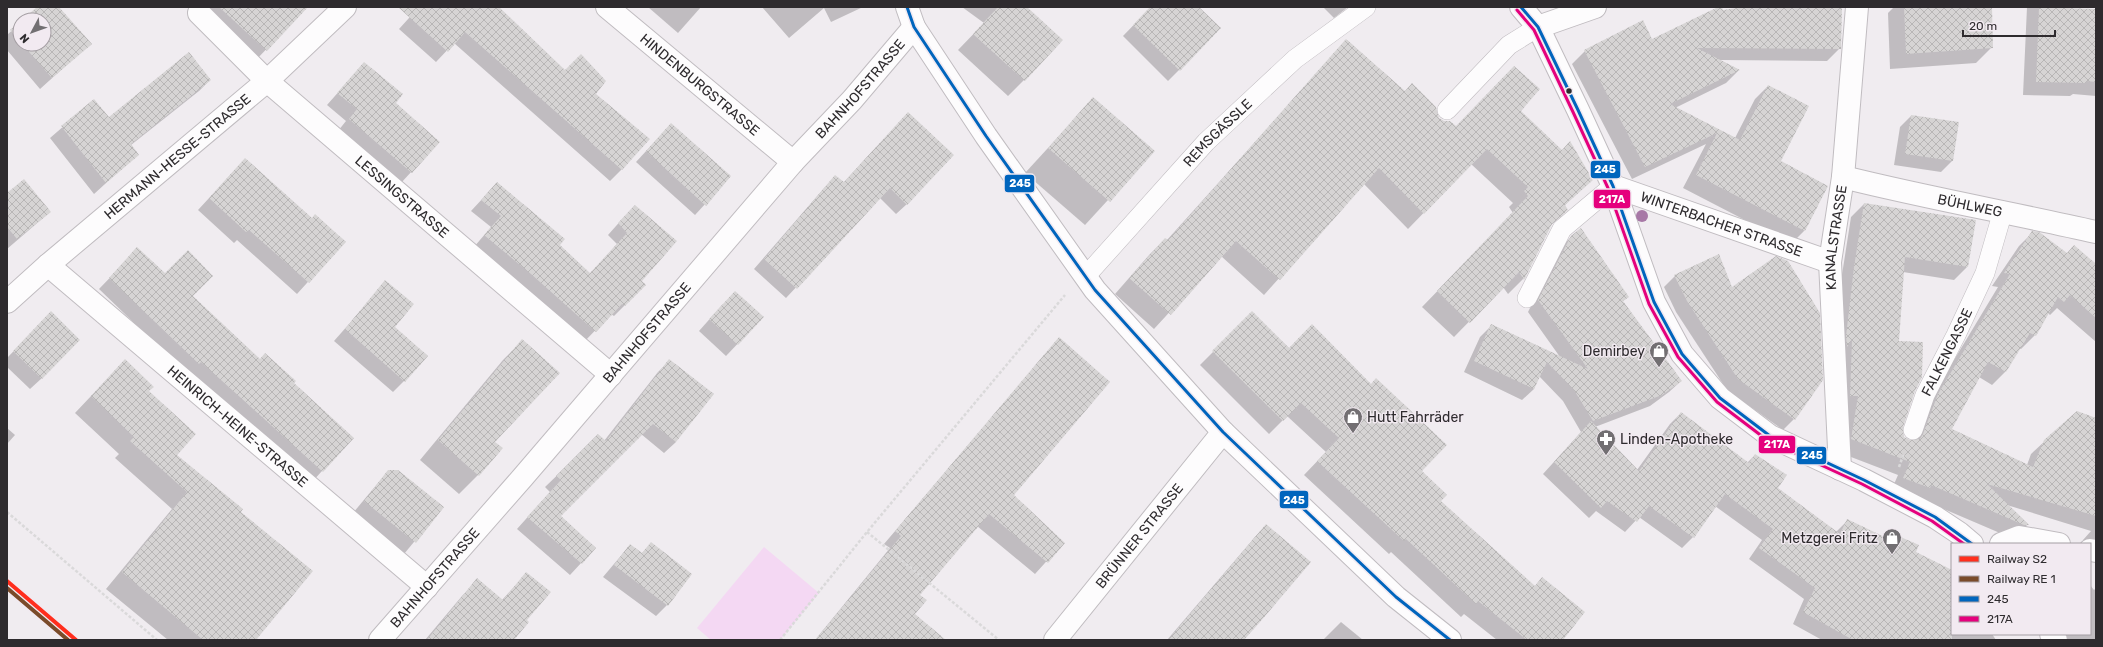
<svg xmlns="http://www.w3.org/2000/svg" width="2103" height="647" viewBox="0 0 2103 647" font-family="Rubik,sans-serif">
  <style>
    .green { fill: #f4d8f3 }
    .shadow { fill: #0003 }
    .building { fill: url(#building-cross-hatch) }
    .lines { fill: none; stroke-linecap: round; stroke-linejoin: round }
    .service-casing { stroke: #c0bcc0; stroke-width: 20 }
    .minor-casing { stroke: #c0bcc0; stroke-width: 24 }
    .tertiary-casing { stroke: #c0bcc0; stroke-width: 24 }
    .path { stroke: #dad9da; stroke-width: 2.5; stroke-dasharray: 3 2; stroke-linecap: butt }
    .service { stroke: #fdfcfd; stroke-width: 19 }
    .minor { stroke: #fdfcfd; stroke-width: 22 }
    .tertiary { stroke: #fdfcfd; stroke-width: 22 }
    .bus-1-casing { stroke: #f2eaf1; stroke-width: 6 }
    .bus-2-casing { stroke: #f2eaf1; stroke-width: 6 }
    .bus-1 { stroke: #0065bd; stroke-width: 3 }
    .bus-2 { stroke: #e5007d; stroke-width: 3 }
    .rail-1-casing { stroke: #f2eaf1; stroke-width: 7 }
    .rail-2-casing { stroke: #f2eaf1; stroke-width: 7 }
    .rail-1 { stroke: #ff2e1d; stroke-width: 4 }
    .rail-2 { stroke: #7a4b2a; stroke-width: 4 }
    .tree { fill: #a778a6 }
    .bus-dot { fill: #2e2b2e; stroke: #f2eaf1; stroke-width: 1.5 }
    .labels { text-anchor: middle; stroke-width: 3; stroke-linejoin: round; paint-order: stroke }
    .street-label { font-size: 14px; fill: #2e2b2e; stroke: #f2eaf1 }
    .poi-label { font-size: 14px; fill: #2e2b2e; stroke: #f2eaf1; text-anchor: end }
    .line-badge { stroke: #f2eaf1; stroke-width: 1.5 }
    .badge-label { font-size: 11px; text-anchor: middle; font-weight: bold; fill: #fff }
  </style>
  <defs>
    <pattern id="building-cross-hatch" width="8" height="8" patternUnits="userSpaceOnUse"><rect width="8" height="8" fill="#d6d4d4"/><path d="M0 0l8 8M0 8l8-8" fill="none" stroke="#b8b6b6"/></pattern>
  </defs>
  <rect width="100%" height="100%" fill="#f0ecf0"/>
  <!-- green -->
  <polygon class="green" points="764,547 819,593 780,640 711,640 697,628"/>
  <!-- shadow -->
  <g class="shadow">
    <polygon points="39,7 58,7 90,44 40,89 7,50 7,35 20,23 20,44 44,44 44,20 24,20"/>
    <polygon points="196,7 296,7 302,12 251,65"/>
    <polygon points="419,7 497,7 565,71 594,94 622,169 610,181 454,43 436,62 399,29"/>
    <polygon points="648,7 701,7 678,33"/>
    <polygon points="762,7 863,7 831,22 824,8 789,38"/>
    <polygon points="962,7 1026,7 1024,80 1008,96 958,50 984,23"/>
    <polygon points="1151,7 1198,7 1179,70 1168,81 1123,36"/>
    <polygon points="1323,7 1348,7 1334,18"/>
    <polygon points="1721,7 1723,12 1750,7 1841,7 1840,48 1827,61 1720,60 1739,70 1726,83 1675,108 1735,138 1755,99 1768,86 1779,161 1827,186 1804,231 1791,244 1683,188 1706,144 1632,179 1572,64 1585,51 1652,40"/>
    <polygon points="1894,7 1991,7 1992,47 1976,63 1890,69 1888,13"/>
    <polygon points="2027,7 2056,7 2057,9 2096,13 2096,96 2073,94 2070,96 2023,95"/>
    <polygon points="1347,40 1405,92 1438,118 1455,128 1520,111 1591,180 1564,206 1567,210 1550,226 1523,279 1508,294 1503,287 1454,337 1422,307 1513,213 1509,207 1513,203 1471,164 1408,229 1364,184 1264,295 1221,256 1154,329 1115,294 1150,254 1165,239 1167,240"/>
    <polygon points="364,63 394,103 439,142 400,184 338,131 346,121 327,105"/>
    <polygon points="210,80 199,91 131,145 138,154 94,194 50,138 94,100 109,119"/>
    <polygon points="1093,99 1153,151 1085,225 1025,173"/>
    <polygon points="1911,116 1952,161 1941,172 1894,165 1900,127"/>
    <polygon points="671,124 730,177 695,215 636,162"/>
    <polygon points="898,124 907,204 896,214 880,198 786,298 754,269 825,187 835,177 843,183"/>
    <polygon points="234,171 344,242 297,294 237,240 234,243 198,210"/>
    <polygon points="497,183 558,245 590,274 617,244 608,235 624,217 641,281 645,285 614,316 611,314 584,342 474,247 491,227 471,211"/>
    <polygon points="7,194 50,212 7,249"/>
    <polygon points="1864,204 1967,267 1954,280 1903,272 1898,342 1914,391 1901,427 1904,438 1910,442 1913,441 1925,408 1998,287 1992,286 2019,246 2033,232 2067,254 2096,266 2096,342 2057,308 2050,315 2048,313 2035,335 2021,349 2020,348 2006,371 1992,385 1979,377 1951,429 2027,465 2031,454 2045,441 2096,419 2096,545 2083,540 2091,531 2007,505 2027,526 2014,539 1918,498 1891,491 1898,475 1838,452 1841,281 1851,217"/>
    <polygon points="1571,237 1628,297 1622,302 1681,381 1669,392 1650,406 1595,427 1637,470 1670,424 1681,413 1747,463 1755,455 1777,488 1836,532 1847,521 1891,541 1896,536 1915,552 1952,571 1952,634 1992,634 1996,640 1822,640 1793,624 1804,599 1749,559 1762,540 1715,506 1693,537 1682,548 1639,517 1625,532 1596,511 1589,518 1543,474 1581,432 1563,401 1539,376 1534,389 1522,400 1464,372 1480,337 1492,325 1560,357 1528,312 1560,248"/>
    <polygon points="127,260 191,296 259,360 293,383 322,471 312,482 187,374 99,289"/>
    <polygon points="1675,276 1732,289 1794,419 1783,430 1727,390 1676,312 1664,287"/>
    <polygon points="386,282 404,381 393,392 334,341"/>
    <polygon points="723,304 763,317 726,356 699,331"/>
    <polygon points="1252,313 1420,472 1440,501 1534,587 1542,579 1561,640 1497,640 1464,614 1461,617 1391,552 1389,554 1304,475 1326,452 1287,416 1269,434 1200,365"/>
    <polygon points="40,324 42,378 30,389 7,367 7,358"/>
    <polygon points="1059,339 1013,495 1063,543 1035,574 977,526 919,595 914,614 944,640 815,640 890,548 884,544"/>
    <polygon points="522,341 494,442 478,475 459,494 420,460 503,360"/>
    <polygon points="669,361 676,442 664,453 641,434 560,516 595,548 570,575 517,529 550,492 545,487 598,436 604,441 658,372"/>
    <polygon points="109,377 176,455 240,512 255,640 168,640 106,589 172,509 115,458 119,454 75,413"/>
    <polygon points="7,428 15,435 7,444"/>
    <polygon points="388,471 443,507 404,554 353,513"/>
    <polygon points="1266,526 1243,640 1167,640 1255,537"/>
    <polygon points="651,544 667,605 656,616 603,577 630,545 641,554"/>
    <polygon points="526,574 526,620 513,640 425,640 462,596 477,580 502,600"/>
    <polygon points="2090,585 2094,590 2096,588 2096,640 2067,640 2061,634 2090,634"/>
    <polygon points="1341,622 1363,640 1323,640"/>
  </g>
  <!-- building -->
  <g class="building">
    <polygon points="37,7 59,7 92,44 52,78 22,44 44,44 44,20 22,20"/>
    <polygon points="219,7 308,7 267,51"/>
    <polygon points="398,7 499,7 565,70 581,54 606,81 596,94 650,139 622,170 465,32 448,52"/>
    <polygon points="998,7 1027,7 1063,40 1025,81 973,34"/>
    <polygon points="1150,7 1199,7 1221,28 1180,71 1133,25"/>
    <polygon points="1718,7 1722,7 1723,10 1744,7 1842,7 1841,49 1697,48 1740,70 1670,104 1740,140 1768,85 1809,106 1781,161 1828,186 1805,231 1696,175 1717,133 1645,167 1584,50 1643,20 1652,39"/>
    <polygon points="1904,7 1992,7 1993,48 1906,54"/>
    <polygon points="2039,7 2096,9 2096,82 2087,81 2085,83 2036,82"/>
    <polygon points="20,22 20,41 10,30"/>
    <polygon points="1346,39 1405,91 1412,83 1436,107 1439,118 1444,121 1450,121 1456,126 1514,66 1540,89 1521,111 1562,150 1570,141 1593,180 1565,205 1568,210 1552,224 1524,280 1519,272 1470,323 1437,291 1528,196 1524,191 1528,187 1487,149 1424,214 1379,168 1280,280 1236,241 1171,315 1129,278 1165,238 1168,240"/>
    <polygon points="189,52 211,80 131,144 139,155 106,183 61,126 94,99 109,117"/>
    <polygon points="364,62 403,94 396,103 440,142 412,173 349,119 357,109 337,93"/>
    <polygon points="1093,97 1155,151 1110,202 1048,148"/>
    <polygon points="908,112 954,155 907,205 890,188 797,289 764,259 835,175 844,182"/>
    <polygon points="1911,115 1959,122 1953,161 1905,154"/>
    <polygon points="671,123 731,176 706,206 646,151"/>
    <polygon points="245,158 312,218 315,214 346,242 309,283 249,230 246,232 209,198"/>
    <polygon points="24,179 51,212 17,239 7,227 7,193"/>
    <polygon points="497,182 565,239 560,245 590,273 627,233 618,223 635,205 677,241 642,281 646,285 625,306 622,304 596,332 531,274 484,235 501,216 481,200"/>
    <polygon points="1864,203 1976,220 1968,267 1905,257 1899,341 1923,342 1922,377 1915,391 1903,427 1904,437 1910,440 1920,439 1923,434 1938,394 2010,274 2004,273 2032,231 2039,232 2067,253 2074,245 2096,264 2096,318 2070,295 2064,302 2058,297 2036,336 2030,333 2006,372 1988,362 1952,429 2033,467 2044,440 2077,411 2096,418 2096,516 1987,484 2029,525 2024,525 1931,485 1930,488 1903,478 1910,462 1851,439 1858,396 1850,396 1852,339 1847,347 1846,336 1854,267"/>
    <polygon points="1581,228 1629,297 1623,301 1682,381 1662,395 1593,421 1574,390 1547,362 1534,389 1474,361 1491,324 1588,369 1538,300 1571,236"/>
    <polygon points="137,247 165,273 188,250 213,276 193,296 260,359 265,353 296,381 294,383 354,438 323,472 201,362 199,364 109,278"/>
    <polygon points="1719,254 1732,287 1776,256 1788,261 1820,313 1823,380 1795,420 1738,379 1687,301 1674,275"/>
    <polygon points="385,280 414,304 395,327 428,356 405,382 345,329"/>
    <polygon points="735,291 764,317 738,345 709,319"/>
    <polygon points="51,311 80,340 42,379 13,351"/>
    <polygon points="1252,311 1289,348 1312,324 1371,384 1376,378 1447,445 1422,471 1447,495 1441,501 1535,586 1542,577 1585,612 1563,640 1527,640 1478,601 1476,604 1406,539 1404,541 1317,461 1339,438 1301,403 1283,421 1212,351"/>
    <polygon points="1059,337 1110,382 1014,495 1065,543 1048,563 989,514 920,595 927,600 915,614 946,640 815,640 901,536 895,531"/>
    <polygon points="522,339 560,373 495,442 503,448 479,476 438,440"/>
    <polygon points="125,359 154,387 149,391 196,434 177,455 243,509 241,512 313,571 256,640 203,640 122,572 187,492 130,441 134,437 91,396"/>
    <polygon points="669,359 714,394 676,442 653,424 561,516 596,548 582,564 527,517 561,480 556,476 598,434 606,441"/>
    <polygon points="1681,412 1749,463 1755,454 1787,475 1778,488 1840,534 1847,519 1893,541 1896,535 1919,545 1916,552 1952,570 1952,640 1853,640 1803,612 1815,588 1759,548 1773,529 1725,494 1694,538 1649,506 1637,522 1607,501 1601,508 1554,462 1591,421 1639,471"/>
    <polygon points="388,470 398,470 444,507 416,543 364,501"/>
    <polygon points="1266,524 1311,562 1260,622 1244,640 1168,640"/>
    <polygon points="651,542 692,574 668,606 614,565 630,544 642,553"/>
    <polygon points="526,572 551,592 527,620 529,622 514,640 427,640 477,578 503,600"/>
  </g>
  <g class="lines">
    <defs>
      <g id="service">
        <polyline points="1447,110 1509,45 1538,27"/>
        <path id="s1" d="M1085,277L1206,142L1295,59L1366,7"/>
        <polyline points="1527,298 1562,229 1613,186"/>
        <path id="s2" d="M1913,430L1925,395L1956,335L1985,273L2003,211"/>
      </g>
      <g id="minor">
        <path id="s3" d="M607,7L793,162"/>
        <path id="s4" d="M199,13L267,81L611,375"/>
        <polyline points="1538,27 1595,7"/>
        <path id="s5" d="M1843,177C1927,198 2012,213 2096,232"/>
        <path id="s6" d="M1613,186L1830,262"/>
        <path id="s7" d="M48,265L427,587"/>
        <path id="s8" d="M7,302L48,265L267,81L345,7"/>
        <path id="s9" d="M1840,469L1830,262L1843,177L1857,7"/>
        <polyline points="2001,544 2019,537 2059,544"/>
        <polyline points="2090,550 2096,551"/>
        <path id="s10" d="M380,640L523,477L793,162L852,100L914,27"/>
        <path id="s11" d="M1055,640L1223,432"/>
      </g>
      <g id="tertiary">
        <polyline points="907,7 914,27 986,136 1095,290 1223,432 1396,597 1450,640"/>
        <polyline points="1521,7 1538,27 1578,110 1613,186 1654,302 1682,354 1720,398 1770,436 1864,480 1935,517 1959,533 1972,544"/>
        <polyline points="2051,634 2056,640"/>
      </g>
    </defs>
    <!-- service casing -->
    <use href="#service" class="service-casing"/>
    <!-- minor casing -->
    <use href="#minor" class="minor-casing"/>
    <!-- tertiary casing -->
    <use href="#tertiary" class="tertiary-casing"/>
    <!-- path -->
    <g class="path">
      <polyline points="1899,467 1904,453"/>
      <polyline points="7,512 157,640"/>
      <polyline points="867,532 999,640"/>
      <polyline points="780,640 867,532 1065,295"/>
    </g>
    <!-- service -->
    <use href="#service" class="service"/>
    <!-- minor -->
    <use href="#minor" class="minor"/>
    <!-- tertiary -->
    <use href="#tertiary" class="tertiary"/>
    <defs>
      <g id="bus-1">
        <polyline points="907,7 914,27 986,136 1095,290 1223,432 1396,597 1450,640"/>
        <polyline points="1521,7 1538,27 1578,110 1613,186 1654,302 1682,354 1720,398 1770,436 1864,480 1935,517 1972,544"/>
      </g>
      <polyline id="bus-2" points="1517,10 1534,30 1573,112 1608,188 1649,304 1678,357 1717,402 1767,440 1862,484 1932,521 1964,544"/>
    </defs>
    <!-- bus-1 casing -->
    <use href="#bus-1" class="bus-1-casing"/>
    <!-- bus-2 casing -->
    <use href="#bus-2" class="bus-2-casing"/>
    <!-- bus-1 -->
    <use href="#bus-1" class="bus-1"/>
    <!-- bus-2 -->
    <use href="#bus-2" class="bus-2"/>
    <defs>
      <polyline id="rail-1" points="7,581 76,640"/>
      <polyline id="rail-2" points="7,588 68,640"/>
    </defs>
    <!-- rail-1 casing -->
    <use href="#rail-1" class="rail-1-casing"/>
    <!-- rail-2 casing -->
    <use href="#rail-2" class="rail-2-casing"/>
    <!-- rail-1 -->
    <use href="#rail-1" class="rail-1"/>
    <!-- rail-2 -->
    <use href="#rail-2" class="rail-2"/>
  </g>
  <!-- trees -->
  <circle class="tree" cx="1642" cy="216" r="6"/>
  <!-- icons -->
  <defs>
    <symbol id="shop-pin" viewBox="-11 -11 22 30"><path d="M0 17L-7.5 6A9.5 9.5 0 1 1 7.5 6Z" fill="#726f72" stroke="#f2eaf1"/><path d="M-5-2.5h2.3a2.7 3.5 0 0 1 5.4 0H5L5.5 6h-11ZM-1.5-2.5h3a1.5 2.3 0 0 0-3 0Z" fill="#fff"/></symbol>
    <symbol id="pharmacy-pin" viewBox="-11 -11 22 30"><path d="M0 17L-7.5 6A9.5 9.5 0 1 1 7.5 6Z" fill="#726f72" stroke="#f2eaf1"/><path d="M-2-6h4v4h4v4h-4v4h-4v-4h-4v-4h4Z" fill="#fff"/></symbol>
  </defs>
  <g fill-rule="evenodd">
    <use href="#shop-pin" x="1648" y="340" width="22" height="30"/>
    <use href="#shop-pin" x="1342" y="406" width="22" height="30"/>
    <use href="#pharmacy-pin" x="1595" y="428" width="22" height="30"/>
    <use href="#shop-pin" x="1881" y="527" width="22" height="30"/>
  </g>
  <!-- markers -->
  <circle class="bus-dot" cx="1569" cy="91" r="3.5"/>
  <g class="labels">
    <!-- street labels -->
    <g class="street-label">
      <text dy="5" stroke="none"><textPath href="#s3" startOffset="121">HINDENBURGSTRASSE</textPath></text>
      <text dy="5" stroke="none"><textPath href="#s10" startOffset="731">BAHNHOFSTRASSE</textPath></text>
      <text dy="5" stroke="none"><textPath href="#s1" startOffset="196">REMSGÄSSLE</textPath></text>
      <text dy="5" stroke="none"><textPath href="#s8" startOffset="224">HERMANN-HESSE-STRASSE</textPath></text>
      <text dy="5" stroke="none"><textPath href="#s4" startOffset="274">LESSINGSTRASSE</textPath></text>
      <text dy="5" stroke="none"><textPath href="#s5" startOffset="130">BÜHLWEG</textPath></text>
      <text dy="5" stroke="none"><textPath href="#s6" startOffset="115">WINTERBACHER STRASSE</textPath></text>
      <text dy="5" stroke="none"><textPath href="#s9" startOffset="232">KANALSTRASSE</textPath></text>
      <text dy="5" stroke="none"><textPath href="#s10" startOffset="407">BAHNHOFSTRASSE</textPath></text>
      <text dy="5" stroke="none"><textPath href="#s2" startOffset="85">FALKENGASSE</textPath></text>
      <text dy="5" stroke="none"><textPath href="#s7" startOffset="249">HEINRICH-HEINE-STRASSE</textPath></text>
      <text dy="5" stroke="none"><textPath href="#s11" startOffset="134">BRÜNNER STRASSE</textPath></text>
      <text dy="5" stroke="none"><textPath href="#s10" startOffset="83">BAHNHOFSTRASSE</textPath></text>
    </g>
    <!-- poi labels -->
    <g class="poi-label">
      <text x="1645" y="356">Demirbey</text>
      <text x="1367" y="422" text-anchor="start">Hutt Fahrräder</text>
      <text x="1620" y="444" text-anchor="start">Linden-Apotheke</text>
      <text x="1878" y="543">Metzgerei Fritz</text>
    </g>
  </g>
  <g class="line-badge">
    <rect x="1590" y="160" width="31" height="19" rx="4" fill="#0065bd"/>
    <rect x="1004" y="174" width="31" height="19" rx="4" fill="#0065bd"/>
    <rect x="1593" y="189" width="38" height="20" rx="4" fill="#e5007d"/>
    <rect x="1758" y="435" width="38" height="19" rx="4" fill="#e5007d"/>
    <rect x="1796" y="446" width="31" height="19" rx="4" fill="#0065bd"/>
    <rect x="1279" y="490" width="30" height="19" rx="4" fill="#0065bd"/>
  </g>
  <g class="badge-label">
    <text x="1605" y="173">245</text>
    <text x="1020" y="187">245</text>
    <text x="1612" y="203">217A</text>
    <text x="1777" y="448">217A</text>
    <text x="1812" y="459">245</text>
    <text x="1294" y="504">245</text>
  </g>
  <!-- border -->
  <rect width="2103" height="647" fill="none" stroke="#2e2b2e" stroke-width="16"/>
  <!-- legend -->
  <rect x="1951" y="543" width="140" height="92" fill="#f2eaf1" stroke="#a49ea3"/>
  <rect x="1959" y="556" width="20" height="6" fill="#ff2e1d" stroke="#a49ea3"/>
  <text x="1987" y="563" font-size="12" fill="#2e2b2e">Railway S2</text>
  <rect x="1959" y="576" width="20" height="6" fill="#7a4b2a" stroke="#a49ea3"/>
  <text x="1987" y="583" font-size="12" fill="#2e2b2e">Railway RE 1</text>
  <rect x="1959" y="596" width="20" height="6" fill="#0065bd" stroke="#a49ea3"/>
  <text x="1987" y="603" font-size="12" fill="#2e2b2e">245</text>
  <rect x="1959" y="616" width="20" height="6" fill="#e5007d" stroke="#a49ea3"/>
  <text x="1987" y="623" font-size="12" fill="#2e2b2e">217A</text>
  <!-- north arrow -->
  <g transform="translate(32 32) rotate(229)"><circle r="19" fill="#f2eaf1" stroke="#a49ea3"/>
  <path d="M0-3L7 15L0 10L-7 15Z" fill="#726f72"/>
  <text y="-6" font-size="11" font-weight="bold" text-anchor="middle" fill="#2e2b2e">N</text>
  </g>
  <!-- scale -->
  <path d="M1963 30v6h92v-6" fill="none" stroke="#2e2b2e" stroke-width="2"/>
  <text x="1969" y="30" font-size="12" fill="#2e2b2e" stroke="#f2eaf1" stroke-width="3" paint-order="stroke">20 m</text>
</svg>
